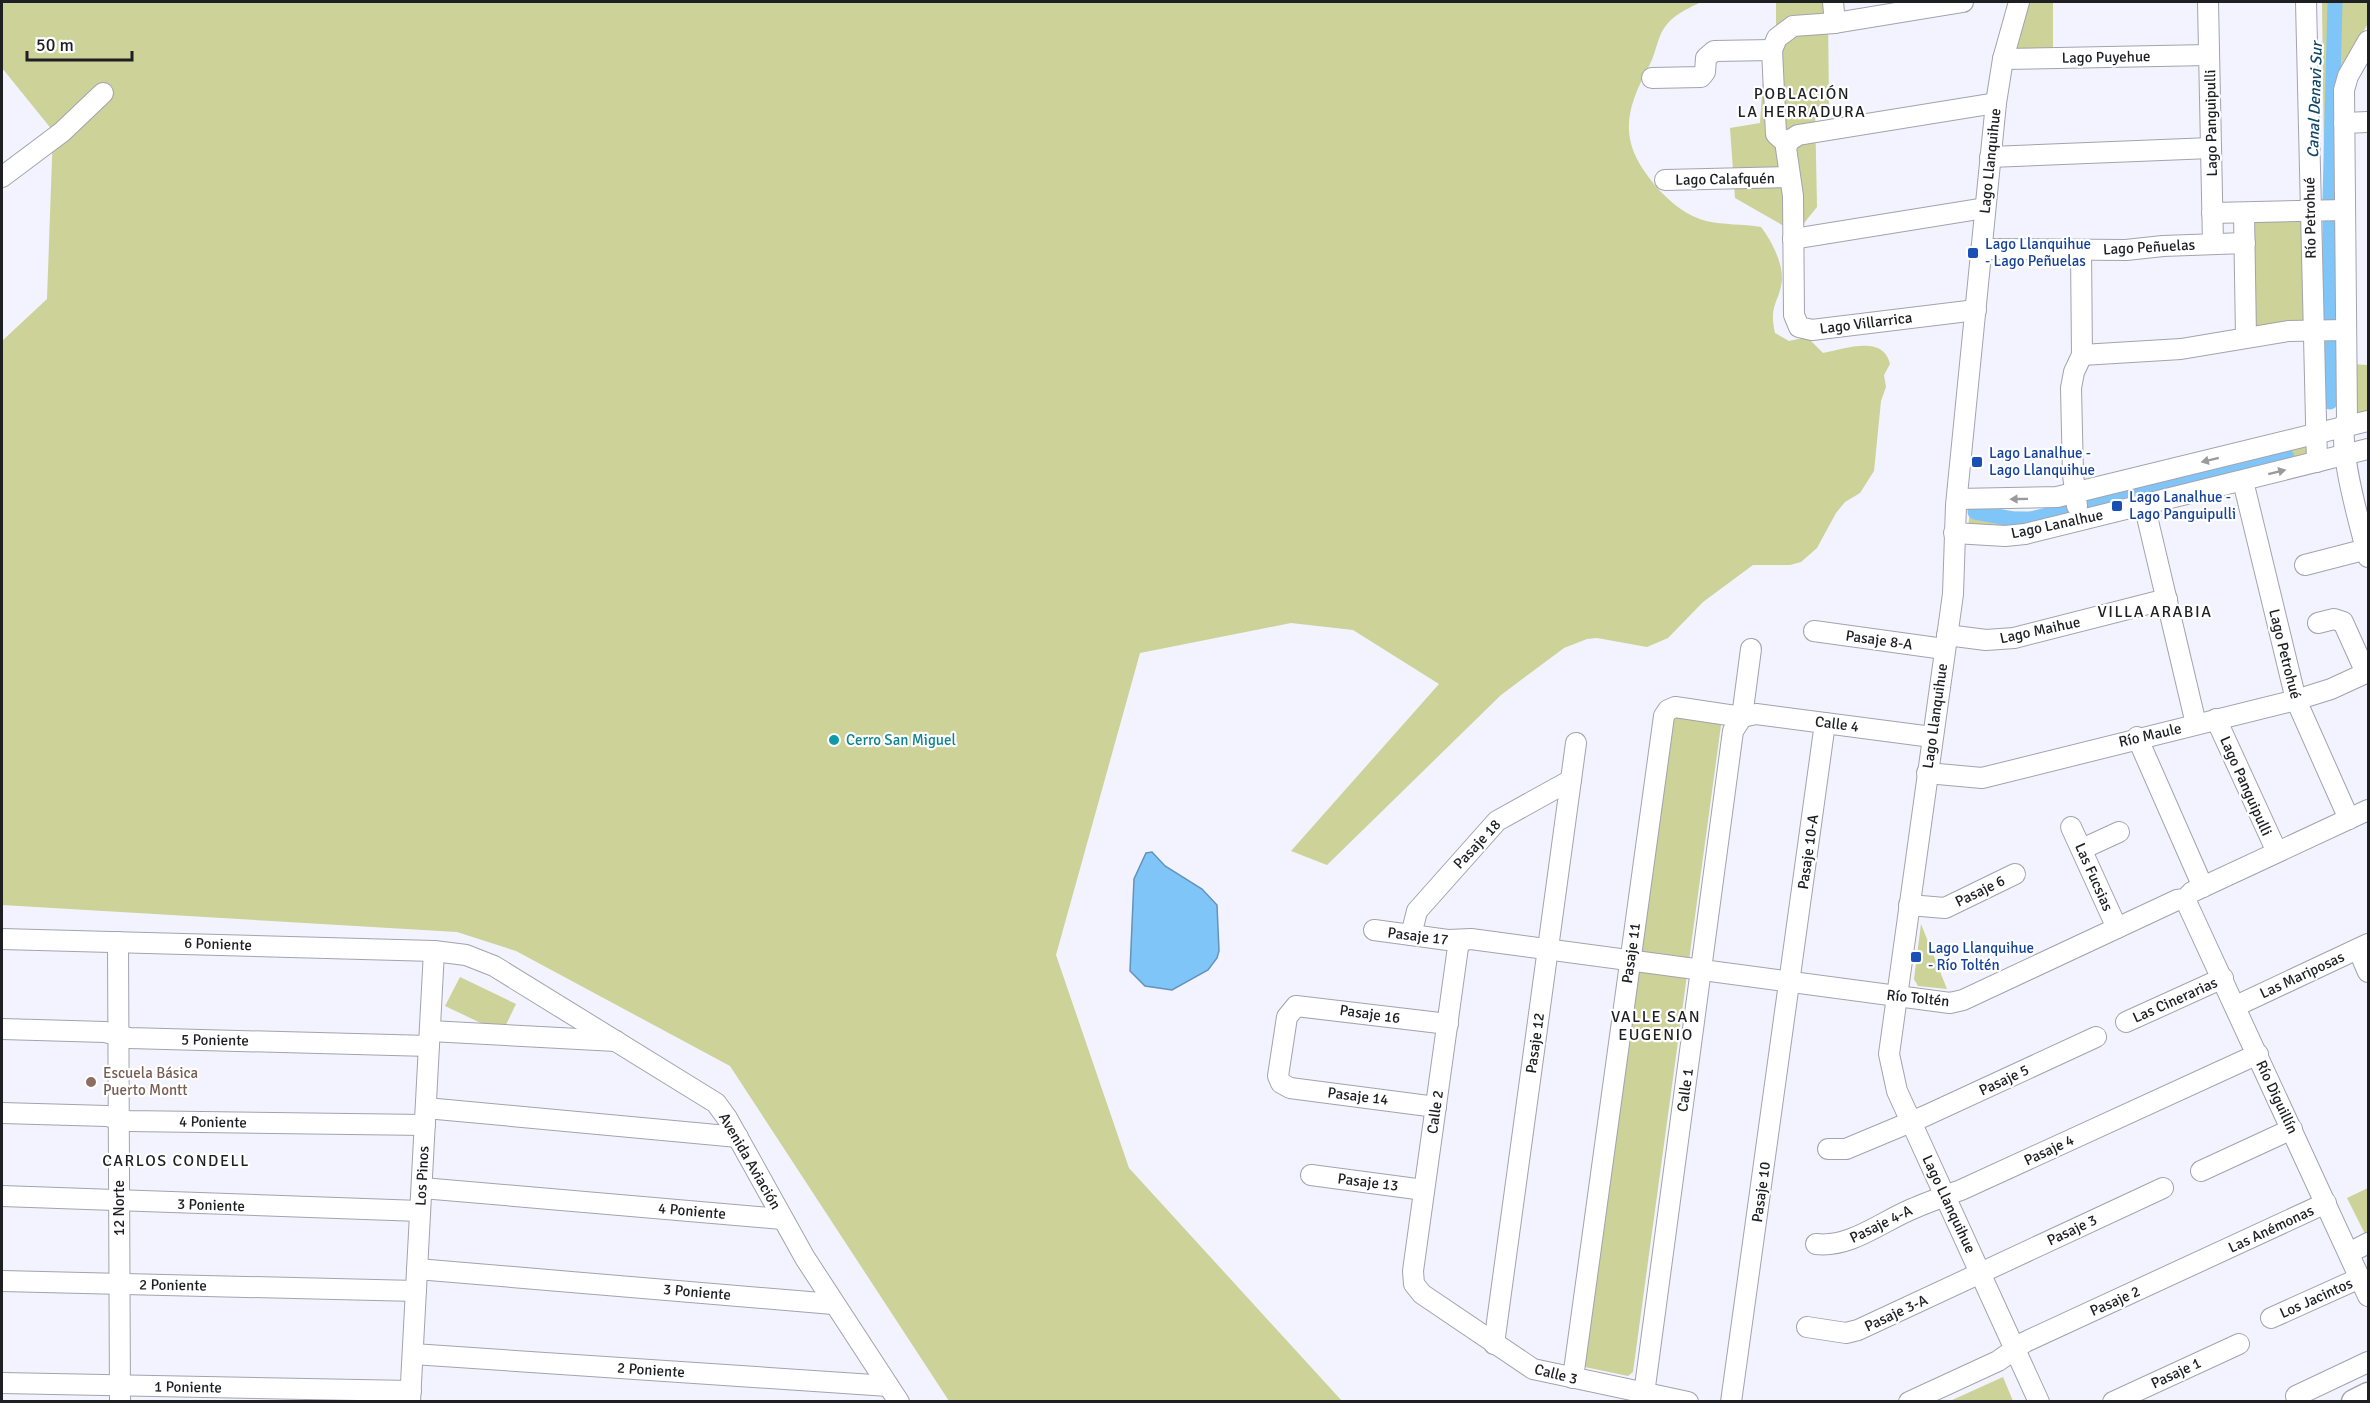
<svg xmlns="http://www.w3.org/2000/svg" width="2370" height="1403" viewBox="0 0 2370 1403" font-family="Signika,sans-serif">
  <style>
    .green { fill: #ccd298 }
    .water { fill: #80c5f8; stroke: #6393b8; stroke-width: 1.5 }
    .lines { fill: none; stroke-linecap: round; stroke-linejoin: round }
    .canal { stroke: #80c5f8; stroke-width: 15 }
    .minor-casing { stroke: #a2a3ad; stroke-width: 22 }
    .major-casing { stroke: #a2a3ad; stroke-width: 27 }
    .minor { stroke: #fff; stroke-width: 20 }
    .major { stroke: #fff; stroke-width: 24 }
    .oneway { fill: #9a9a9c }
    .transit-dot { fill: #1a4fb4; stroke: #fff; stroke-width: 2 }
    .culture-dot { fill: #0f9aa8; stroke: #fff; stroke-width: 2 }
    .education-dot { fill: #8d6e63; stroke: #fff; stroke-width: 2 }
    .labels { text-anchor: middle; stroke-width: 4.5; stroke-linejoin: round; paint-order: stroke }
    .street-label { font-size: 15px; fill: #1e1f22; stroke: #fff }
    .transit-label { font-size: 15px; fill: #164399; stroke: #fff; text-anchor: start }
    .culture-label { font-size: 15px; fill: #0d838f; stroke: #fff; text-anchor: start }
    .education-label { font-size: 15px; fill: #785e54; stroke: #fff; text-anchor: start }
    .neighbourhood-label { font-size: 16px; letter-spacing: 1.5px; fill: #1e1f22; stroke: #fff }
    .water-label { font-size: 16px; font-style: italic; fill: #124768; stroke: #fff }
  </style>
  <rect width="100%" height="100%" fill="#f2f3fe"/>
  <!-- green -->
  <g class="green">
    <path d="M2,2H1701C1683,11 1668,17 1660,36C1656,46 1654,57 1649,66C1621,118 1620,146 1660,191C1673,204 1687,216 1706,221C1723,225 1743,224 1761,227C1771,240 1782,261 1782,278C1781,301 1768,303 1775,333L1789,341L1807,337L1823,353C1845,349 1883,334 1890,364L1884,375L1886,387L1881,401L1874,471L1860,493L1845,502L1836,513L1817,548L1801,562L1790,565H1753L1703,602L1668,638L1647,647L1597,638L1587,639L1564,648L1501,695L1327,865L1291,851L1439,684L1353,630L1291,623L1140,653L1056,955L1129,1168L1342,1401H949L730,1066L516,951L457,932L2,905V341L47,299L53,131L2,68Z"/>
    <polygon points="1776,2 1835,2 1828,14 1829,106 1815,107 1817,207 1796,233 1735,198 1730,128 1760,123 1765,48 1776,31"/>
    <polygon points="2025,2 2053,2 2053,48 2012,50"/>
    <polygon points="2322,2 2368,2 2368,23 2338,81 2349,401 2327,403"/>
    <polygon points="2255,217 2307,219 2308,318 2303,323 2259,327 2251,323 2248,223"/>
    <polygon points="2350,364 2368,365 2368,416 2354,420"/>
    <polygon points="2306,443 2307,455 2027,527 1968,528 1970,510 2028,512 2095,500"/>
    <polygon points="1674,713 1722,718 1633,1372 1628,1376 1580,1366 1669,718"/>
    <polygon points="1921,924 1947,989 1918,986 1914,979"/>
    <polygon points="460,977 516,1004 502,1033 445,1006"/>
    <polygon points="2368,1188 2368,1238 2367,1238 2347,1198"/>
    <polygon points="2003,1377 2013,1401 1950,1401"/>
  </g>
  <!-- water -->
  <polygon class="water" points="1152,852 1165,866 1202,889 1217,905 1219,951 1217,958 1208,970 1172,990 1145,986 1130,971 1134,879 1146,853"/>
  <g class="lines">
    <!-- canal -->
    <g class="canal">
      <polyline points="2330,199 2335,2"/>
      <polyline points="2330,221 2330,320"/>
      <polyline points="2330,338 2330,402"/>
      <polyline points="1975,512 2013,519 2031,519 2287,457"/>
    </g>
    <defs>
      <g id="minor">
        <polyline points="1833,2 1835,23"/>
        <polyline points="2019,2 2003,59 1996,103 1956,505 1953,594 1889,1054 1897,1091 2039,1402"/>
        <polyline points="2208,2 2213,244"/>
        <polyline points="2306,2 2317,462"/>
        <path d="M2368,41L2348,76L2344,90L2347,419C2335,442 2361,528 2368,557"/>
        <polyline points="2003,59 2209,55"/>
        <polyline points="1652,78 1701,77 1705,72 1706,58 1714,51 1772,50"/>
        <polyline points="2344,123 2368,122"/>
        <polyline points="1787,144 1776,134 1772,50 1777,38 1793,26 1835,23 1963,2"/>
        <polyline points="1990,157 2211,148"/>
        <polyline points="2,177 62,132 103,93"/>
        <polyline points="1665,180 1788,177"/>
        <polyline points="2212,213 2345,210"/>
        <polyline points="2244,213 2246,337"/>
        <polyline points="1793,239 1985,208"/>
        <polyline points="1981,249 2126,250 2163,246 2245,243"/>
        <polyline points="1976,310 1812,330 1799,327 1794,315 1793,196 1786,148 1789,141 1798,135 1996,103"/>
        <polyline points="2082,355 2181,349 2288,331 2346,330"/>
        <polyline points="2243,481 2296,700 2349,819"/>
        <polyline points="1957,499 2057,497 2368,421"/>
        <polyline points="2144,504 2196,724"/>
        <polyline points="2077,506 2073,475 2071,388 2074,372 2082,355 2081,250"/>
        <polyline points="1954,533 2005,536 2025,534 2368,449"/>
        <polyline points="2305,565 2367,549"/>
        <polyline points="2318,623 2334,619 2343,622 2366,673"/>
        <polyline points="1814,631 1944,649"/>
        <polyline points="1947,635 1986,640 2014,638 2167,599"/>
        <polyline points="1742,717 1756,714 1932,737"/>
        <polyline points="1742,717 1751,649"/>
        <polyline points="2216,719 2277,852"/>
        <polyline points="2137,737 2203,887"/>
        <polyline points="1927,773 1982,778 2296,700 2331,689 2368,672"/>
        <polyline points="2071,827 2117,928"/>
        <polyline points="2082,849 2119,832"/>
        <polyline points="2185,899 2368,1296"/>
        <polyline points="1909,905 1945,908 2015,874"/>
        <polyline points="1374,930 1448,940 1471,939 1897,996 1950,1003 1963,1000 2177,900 2185,899 2192,892 2368,810"/>
        <polyline points="1411,935 1417,911 1497,821 1571,780"/>
        <polyline points="2,939 434,951 466,955 494,966 716,1103 727,1118 805,1258 899,1402"/>
        <polyline points="1463,940 1458,947 1413,1271 1414,1284 1422,1294 1533,1369 1688,1402"/>
        <polyline points="118,942 120,1402"/>
        <polyline points="2358,949 2368,972"/>
        <polyline points="2236,1006 2368,944"/>
        <polyline points="2126,1022 2223,978"/>
        <polyline points="2,1029 105,1032 129,1038 429,1046"/>
        <polyline points="430,1031 616,1041"/>
        <polyline points="1436,1107 1290,1088 1281,1083 1278,1076 1287,1017 1296,1006 1448,1024"/>
        <polyline points="426,1108 738,1137"/>
        <polyline points="2,1113 107,1116 128,1121 425,1125"/>
        <polyline points="1828,1149 1846,1149 1925,1116 2096,1037"/>
        <polyline points="2201,1171 2292,1129"/>
        <polyline points="1311,1175 1424,1190"/>
        <polyline points="422,1188 782,1219"/>
        <polyline points="2,1196 420,1211"/>
        <path d="M1816,1244C1850,1248 1881,1222 1912,1209C1928,1202 1945,1196 1961,1190L2258,1054"/>
        <polyline points="2349,1253 2368,1243"/>
        <polyline points="417,1269 833,1304"/>
        <polyline points="2,1281 416,1291"/>
        <polyline points="2271,1318 2360,1278"/>
        <polyline points="1807,1327 1846,1333 1858,1330 2163,1188"/>
        <polyline points="1494,1344 1576,743"/>
        <polyline points="413,1354 888,1386"/>
        <polyline points="1573,1378 1664,716 1668,710 1675,707 1742,717"/>
        <polyline points="2,1383 411,1391"/>
        <polyline points="1644,1394 1733,731 1742,717"/>
        <polyline points="2296,1396 2368,1362"/>
        <polyline points="410,1402 434,951"/>
        <polyline points="1731,1402 1825,723"/>
        <polyline points="1909,1402 1998,1361 2025,1342 2326,1203"/>
        <polyline points="2113,1402 2239,1344"/>
      </g>
      <polyline id="major" points="2354,1402 2368,1395"/>
    </defs>
    <!-- minor casing -->
    <use href="#minor" class="minor-casing"/>
    <!-- major casing -->
    <use href="#major" class="major-casing"/>
    <!-- minor -->
    <use href="#minor" class="minor"/>
    <!-- major -->
    <use href="#major" class="major"/>
  </g>
  <!-- one-way arrows -->
  <defs><path id="oneway-solid" d="M-6-.8H1V-3.2L6.5 0L1 3.2V.8H-6Z" transform="scale(1.5)"/></defs>
  <g class="oneway">
    <use href="#oneway-solid" transform="translate(2210 460) rotate(166)"/>
    <use href="#oneway-solid" transform="translate(2277 472) rotate(-14)"/>
    <use href="#oneway-solid" transform="translate(2019 499) rotate(179)"/>
  </g>
  <!-- markers -->
  <g class="transit-dot">
    <rect x="1967" y="247" width="12" height="12" rx="3"/>
    <rect x="1971" y="456" width="12" height="12" rx="3"/>
    <rect x="2111" y="500" width="12" height="12" rx="3"/>
    <rect x="1910" y="951" width="12" height="12" rx="3"/>
  </g>
  <circle class="culture-dot" cx="834" cy="740" r="6"/>
  <circle class="education-dot" cx="91" cy="1082" r="6"/>
  <g class="labels">
    <!-- street labels -->
    <g class="street-label">
      <text transform="translate(2106 57) rotate(-1)" y="5">Lago Puyehue</text>
      <text transform="translate(2211 123) rotate(-91)" y="5">Lago Panguipulli</text>
      <text transform="translate(1990 161) rotate(-84)" y="5">Lago Llanquihue</text>
      <text transform="translate(1725 179) rotate(-1)" y="5">Lago Calafquén</text>
      <text transform="translate(2310 218) rotate(-91)" y="5">Río Petrohué</text>
      <text transform="translate(2149 247) rotate(-3)" y="5">Lago Peñuelas</text>
      <text transform="translate(1866 323) rotate(-7)" y="5">Lago Villarrica</text>
      <text transform="translate(2057 524) rotate(-12)" y="5">Lago Lanalhue</text>
      <text transform="translate(2040 630) rotate(-12)" y="5">Lago Maihue</text>
      <text transform="translate(1879 640) rotate(8)" y="5">Pasaje 8-A</text>
      <text transform="translate(2285 654) rotate(76)" y="5">Lago Petrohué</text>
      <text transform="translate(1935 716) rotate(-82)" y="5">Lago Llanquihue</text>
      <text transform="translate(1837 724) rotate(7)" y="5">Calle 4</text>
      <text transform="translate(2150 735) rotate(-13)" y="5">Río Maule</text>
      <text transform="translate(2246 786) rotate(66)" y="5">Lago Panguipulli</text>
      <text transform="translate(1477 844) rotate(-47)" y="5">Pasaje 18</text>
      <text transform="translate(1808 852) rotate(-82)" y="5">Pasaje 10-A</text>
      <text transform="translate(2094 877) rotate(66)" y="5">Las Fucsias</text>
      <text transform="translate(1980 891) rotate(-26)" y="5">Pasaje 6</text>
      <text transform="translate(1418 936) rotate(7)" y="5">Pasaje 17</text>
      <text transform="translate(218 944) rotate(2)" y="5">6 Poniente</text>
      <text transform="translate(1631 953) rotate(-82)" y="5">Pasaje 11</text>
      <text transform="translate(2302 975) rotate(-25)" y="5">Las Mariposas</text>
      <text transform="translate(1918 998) rotate(6)" y="5">Río Toltén</text>
      <text transform="translate(2175 1000) rotate(-24)" y="5">Las Cinerarias</text>
      <text transform="translate(1370 1014) rotate(8)" y="5">Pasaje 16</text>
      <text transform="translate(215 1040) rotate(1)" y="5">5 Poniente</text>
      <text transform="translate(1535 1043) rotate(-82)" y="5">Pasaje 12</text>
      <text transform="translate(2004 1080) rotate(-25)" y="5">Pasaje 5</text>
      <text transform="translate(1685 1090) rotate(-82)" y="5">Calle 1</text>
      <text transform="translate(1358 1096) rotate(7)" y="5">Pasaje 14</text>
      <text transform="translate(2277 1097) rotate(65)" y="5">Río Diguillín</text>
      <text transform="translate(1435 1112) rotate(-82)" y="5">Calle 2</text>
      <text transform="translate(213 1122) rotate(1)" y="5">4 Poniente</text>
      <text transform="translate(2049 1150) rotate(-25)" y="5">Pasaje 4</text>
      <text transform="translate(750 1161) rotate(60)" y="5">Avenida Aviación</text>
      <text transform="translate(422 1176) rotate(-87)" y="5">Los Pinos</text>
      <text transform="translate(1368 1182) rotate(7)" y="5">Pasaje 13</text>
      <text transform="translate(1761 1192) rotate(-82)" y="5">Pasaje 10</text>
      <text transform="translate(1949 1204) rotate(65)" y="5">Lago Llanquihue</text>
      <text transform="translate(211 1205) rotate(2)" y="5">3 Poniente</text>
      <text transform="translate(119 1208) rotate(-90)" y="5">12 Norte</text>
      <text transform="translate(692 1211) rotate(5)" y="5">4 Poniente</text>
      <text transform="translate(1881 1224) rotate(-26)" y="5">Pasaje 4-A</text>
      <text transform="translate(2271 1229) rotate(-25)" y="5">Las Anémonas</text>
      <text transform="translate(2072 1230) rotate(-25)" y="5">Pasaje 3</text>
      <text transform="translate(173 1285) rotate(1)" y="5">2 Poniente</text>
      <text transform="translate(697 1292) rotate(5)" y="5">3 Poniente</text>
      <text transform="translate(2316 1298) rotate(-24)" y="5">Los Jacintos</text>
      <text transform="translate(2115 1301) rotate(-24)" y="5">Pasaje 2</text>
      <text transform="translate(1896 1313) rotate(-25)" y="5">Pasaje 3-A</text>
      <text transform="translate(651 1370) rotate(4)" y="5">2 Poniente</text>
      <text transform="translate(2176 1373) rotate(-25)" y="5">Pasaje 1</text>
      <text transform="translate(1556 1374) rotate(14)" y="5">Calle 3</text>
      <text transform="translate(188 1387) rotate(1)" y="5">1 Poniente</text>
    </g>
    <!-- transit labels -->
    <g class="transit-label">
      <text x="1985" y="249">Lago Llanquihue<tspan x="1985" dy="17">- Lago Peñuelas</tspan></text>
      <text x="1989" y="458">Lago Lanalhue -<tspan x="1989" dy="17">Lago Llanquihue</tspan></text>
      <text x="2129" y="502">Lago Lanalhue -<tspan x="2129" dy="17">Lago Panguipulli</tspan></text>
      <text x="1928" y="953">Lago Llanquihue<tspan x="1928" dy="17">- Río Toltén</tspan></text>
    </g>
    <!-- culture labels -->
    <g class="culture-label">
      <text x="846" y="745">Cerro San Miguel</text>
    </g>
    <!-- education labels -->
    <g class="education-label">
      <text x="103" y="1078">Escuela Básica<tspan x="103" dy="17">Puerto Montt</tspan></text>
    </g>
    <!-- neighbourhood labels -->
    <g class="neighbourhood-label">
      <text x="1802" y="99">POBLACIÓN<tspan x="1802" dy="18">LA HERRADURA</tspan></text>
      <text x="2155" y="617">VILLA ARABIA</text>
      <text x="1656" y="1022">VALLE SAN<tspan x="1656" dy="18">EUGENIO</tspan></text>
      <text x="176" y="1166">CARLOS CONDELL</text>
    </g>
    <!-- water labels -->
    <g class="water-label">
      <text transform="translate(2314 100) rotate(-88)" y="6">Canal Denavi Sur</text>
    </g>
  </g>
  <!-- border -->
  <rect width="2370" height="1403" fill="none" stroke="#1e1f22" stroke-width="6"/>
  <!-- scale -->
  <path d="M27 51v9h105v-9" fill="none" stroke="#1e1f22" stroke-width="3"/>
  <text x="36" y="51" font-size="18" fill="#1e1f22" stroke="#ffffff" stroke-width="4.5" paint-order="stroke">50 m</text>
</svg>
